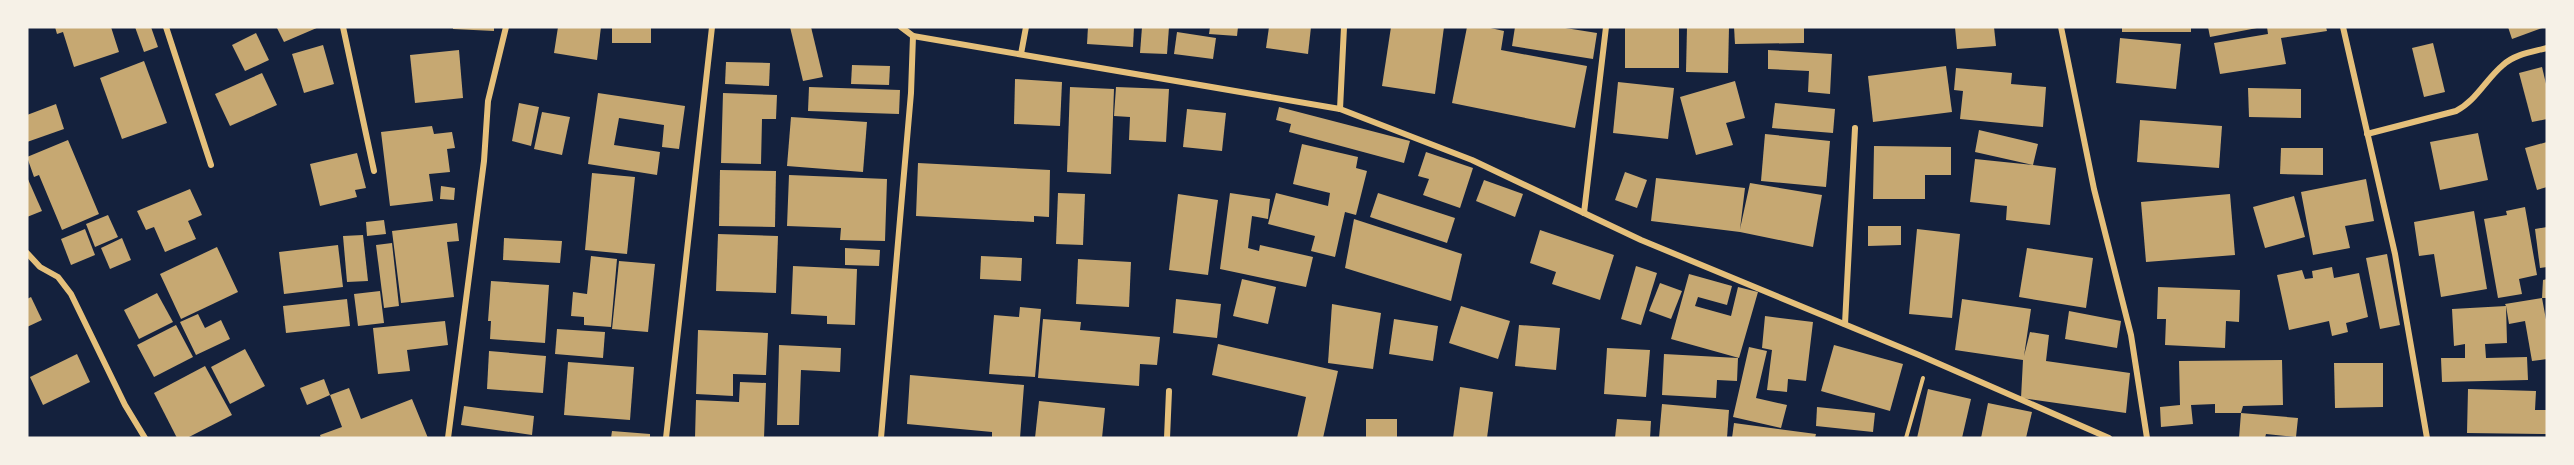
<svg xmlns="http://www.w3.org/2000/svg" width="2574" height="465" viewBox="0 0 2574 465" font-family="'DM Sans',sans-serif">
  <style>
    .building { fill: #c6a872 }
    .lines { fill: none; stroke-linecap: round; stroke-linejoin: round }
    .path { stroke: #e5c07b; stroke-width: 4 }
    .minor { stroke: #e5c07b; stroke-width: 6 }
  </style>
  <rect width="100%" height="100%" fill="#14213d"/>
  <!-- building -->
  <g class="building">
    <polygon points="55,27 111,27 119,52 74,67 63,32 57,34"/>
    <polygon points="135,27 151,27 158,47 144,52"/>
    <polygon points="280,27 319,27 284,42 277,28"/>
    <polygon points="453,27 494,27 494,31 453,29"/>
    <polygon points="558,27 601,27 597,60 554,53"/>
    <rect x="612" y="27" width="39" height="16"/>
    <polygon points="790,27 811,27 823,77 803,81"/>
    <polygon points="1088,27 1134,27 1133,47 1087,44"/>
    <polygon points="1142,27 1169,27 1167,54 1140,53"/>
    <polygon points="1210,27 1238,27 1237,36 1209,34"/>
    <polygon points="1269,27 1311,27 1308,54 1266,48"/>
    <polygon points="1391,27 1444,27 1435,94 1382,86"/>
    <polygon points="1467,27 1486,27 1504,31 1501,50 1587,66 1575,128 1452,103"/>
    <polygon points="1515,27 1559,27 1597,33 1593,59 1512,46"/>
    <rect x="1625" y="27" width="54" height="41"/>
    <polygon points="1687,27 1729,27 1728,73 1686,72"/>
    <polygon points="1734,27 1804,27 1804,43 1735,44"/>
    <polygon points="1955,27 1994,27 1996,46 1957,49"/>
    <rect x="2122" y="27" width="69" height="5"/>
    <polygon points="2208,27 2257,27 2257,28 2210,37"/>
    <polygon points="2267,27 2326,27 2327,31 2281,38 2286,64 2220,74 2214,43 2268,34"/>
    <polygon points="2508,27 2545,27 2512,39"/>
    <polygon points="1177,32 1216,38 1213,59 1174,54"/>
    <polygon points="256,33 269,60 245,71 232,45"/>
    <polygon points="2120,38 2181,44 2176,89 2116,83"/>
    <polygon points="2433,43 2445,92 2424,97 2412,48"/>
    <polygon points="323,45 334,84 304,93 292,54"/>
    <polygon points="459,50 463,98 415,103 410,55"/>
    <polygon points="1768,50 1832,54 1830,94 1808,92 1809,71 1768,69"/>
    <polygon points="144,61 167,123 122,139 100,78"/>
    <polygon points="726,62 770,63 769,86 725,84"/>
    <polygon points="852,65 890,66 889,85 851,84"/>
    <polygon points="1946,66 1952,112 1873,122 1868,76"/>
    <polygon points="2542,67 2547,88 2547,119 2532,122 2519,73"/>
    <polygon points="1956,68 2012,73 2011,84 2046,87 2043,127 1960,119 1963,91 1954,90"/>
    <polygon points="262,73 277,105 230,126 215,94"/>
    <polygon points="1015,79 1062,82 1060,126 1014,124"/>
    <polygon points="1735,81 1745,118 1726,123 1733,145 1696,155 1680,97"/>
    <polygon points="1618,82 1674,88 1668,139 1613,133"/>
    <polygon points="809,87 900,90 899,114 808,111"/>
    <polygon points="1070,87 1114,89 1111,174 1067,172"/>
    <polygon points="1116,87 1169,89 1166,142 1129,140 1130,117 1114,116"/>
    <polygon points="2248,88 2301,89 2301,118 2249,117"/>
    <polygon points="598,93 685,106 679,149 662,147 664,125 619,118 614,145 660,152 657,175 588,164"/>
    <polygon points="723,93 777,95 776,119 762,119 761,164 721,163"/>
    <polygon points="519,103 539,107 531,146 512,141"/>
    <polygon points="1775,103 1835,109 1833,133 1772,128"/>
    <polygon points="56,104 64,129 27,142 27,115"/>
    <polygon points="1279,107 1410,141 1404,163 1289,132 1291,124 1276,120"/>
    <polygon points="1187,109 1226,113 1222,151 1183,147"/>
    <polygon points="542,112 570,117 562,155 534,149"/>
    <polygon points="791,117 867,122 863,172 787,166"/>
    <polygon points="2140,120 2222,126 2219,168 2137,162"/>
    <polygon points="432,126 434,134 452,132 455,148 447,149 450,172 429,174 433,201 390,206 381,132"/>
    <polygon points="1979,130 2038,144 2033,165 2056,168 2050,225 2006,220 2007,206 1970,202 1975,159 2033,165 1975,152"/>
    <polygon points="2478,133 2488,180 2440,190 2430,142"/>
    <polygon points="1765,134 1830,141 1826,187 1761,181"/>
    <polygon points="68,140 99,214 62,230 39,175 34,177 27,157"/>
    <polygon points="2547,142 2547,187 2537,190 2525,148"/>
    <polygon points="1302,144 1358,157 1356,168 1367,171 1356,215 1345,212 1335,257 1311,251 1315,236 1268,224 1276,193 1328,206 1330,193 1293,184"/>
    <polygon points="1874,146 1951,147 1951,175 1925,175 1925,199 1873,199"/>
    <polygon points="2281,148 2323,148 2323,175 2280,174"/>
    <polygon points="1426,152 1473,168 1460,208 1423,195 1429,179 1418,176"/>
    <polygon points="357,153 366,188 355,190 357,197 320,206 310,164"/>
    <polygon points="918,163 1050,170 1049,217 1034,216 1034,222 916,216"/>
    <polygon points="720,170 776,171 775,227 719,226"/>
    <polygon points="1625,172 1647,180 1637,208 1615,200"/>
    <polygon points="592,173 635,177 627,254 585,250"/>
    <polygon points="789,175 887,179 885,241 840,240 841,228 787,226"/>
    <polygon points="27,177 42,211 27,217"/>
    <polygon points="1656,178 1745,188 1740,229 1750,183 1822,195 1813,247 1740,232 1651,221"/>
    <polygon points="2366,179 2374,221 2345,226 2350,248 2313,255 2301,192"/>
    <polygon points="1484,180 1523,194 1515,217 1476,201"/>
    <polygon points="441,186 455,188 454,200 440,199"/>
    <polygon points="190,189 202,215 188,221 196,239 165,252 154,227 146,230 137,211"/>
    <polygon points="1058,193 1085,194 1083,245 1056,244"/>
    <polygon points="1230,193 1270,199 1268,219 1252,216 1248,248 1259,251 1260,245 1313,257 1306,287 1220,269"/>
    <polygon points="1378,193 1455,218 1447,243 1370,217"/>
    <polygon points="1178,194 1218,200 1208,275 1169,270"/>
    <polygon points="2230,194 2235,255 2146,262 2141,202"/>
    <polygon points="2294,196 2305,237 2265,248 2253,207"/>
    <polygon points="2525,207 2537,275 2519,279 2522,294 2498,298 2484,219 2507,215 2506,211"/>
    <polygon points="2474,211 2487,289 2441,297 2434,254 2419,256 2414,222"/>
    <polygon points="108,215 118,237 95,247 86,224"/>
    <polygon points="1354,219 1462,254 1451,301 1345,268"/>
    <polygon points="384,220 386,234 367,236 366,222"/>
    <polygon points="457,223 459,241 447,242 454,297 401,303 392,231"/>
    <polygon points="1868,226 1901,226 1901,245 1868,246"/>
    <polygon points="2547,227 2547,267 2540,268 2535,229"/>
    <polygon points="85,229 95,255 71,265 61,239"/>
    <polygon points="1917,229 1960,234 1952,318 1909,314"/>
    <polygon points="1540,230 1614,255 1600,300 1552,284 1556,272 1530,263"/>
    <polygon points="718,234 778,236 776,293 716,291"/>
    <polygon points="363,235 368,281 347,282 343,236"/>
    <polygon points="122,238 131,260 110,269 101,248"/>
    <polygon points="504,238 562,241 560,263 503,260"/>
    <polygon points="392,243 399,306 384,308 376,245"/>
    <polygon points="338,245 343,287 284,294 279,252"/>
    <polygon points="217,247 238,292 181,319 160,274"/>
    <polygon points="845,248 880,250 879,266 845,265"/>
    <polygon points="2027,248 2093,258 2086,308 2019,297"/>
    <polygon points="2387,254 2400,325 2380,329 2366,258"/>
    <polygon points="591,256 617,259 611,327 584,325 584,317 571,316 573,292 587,294"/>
    <polygon points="981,256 1022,258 1021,281 980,279"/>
    <polygon points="1078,259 1131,262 1129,307 1076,304"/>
    <polygon points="619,261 655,264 648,332 612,329"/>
    <polygon points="793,266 857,269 855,325 827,324 827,316 791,314"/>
    <polygon points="1636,266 1657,273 1641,325 1621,319"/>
    <polygon points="2332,267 2334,278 2359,273 2368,317 2346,323 2348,332 2332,336 2329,321 2289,330 2277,275 2302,270 2305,279 2313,278 2312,271"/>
    <polygon points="1689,274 1732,286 1727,305 1698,297 1695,306 1731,316 1738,287 1758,292 1739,358 1671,339"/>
    <polygon points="1242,279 1276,287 1268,324 1233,316"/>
    <polygon points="2547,279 2547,298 2542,298 2547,325 2547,359 2532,361 2525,321 2509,324 2506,306 2507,343 2485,344 2486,358 2527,357 2528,380 2442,382 2441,358 2465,358 2465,344 2454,346 2452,309 2506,306 2505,304 2542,298 2543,280"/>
    <polygon points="491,281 549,285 545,343 490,339 491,321 488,321"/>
    <polygon points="1660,283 1682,291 1671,319 1649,311"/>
    <polygon points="2158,287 2240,290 2239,322 2226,321 2225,348 2165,345 2166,319 2157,319"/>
    <polygon points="380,291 384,323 358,326 354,294"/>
    <polygon points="157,293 173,322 139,339 124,310"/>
    <polygon points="31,297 42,320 27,327 27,299"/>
    <polygon points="347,299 350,326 286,333 283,306"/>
    <polygon points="1176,299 1221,304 1217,338 1173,333"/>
    <polygon points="1962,299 2031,309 2024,356 2030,332 2049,335 2046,361 2130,373 2126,413 2021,398 2023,360 1955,350"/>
    <polygon points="1332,304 1381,313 1373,369 1328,363"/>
    <polygon points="1461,306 1510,321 1498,359 1449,343"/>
    <polygon points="1020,307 1041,309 1035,377 989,374 994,315 1019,317"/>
    <polygon points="2069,311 2121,321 2117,348 2065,339"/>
    <polygon points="198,314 205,328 221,320 230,339 196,355 180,322"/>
    <polygon points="1765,316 1813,322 1806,381 1788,379 1787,392 1767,390 1772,350 1762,348"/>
    <polygon points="1043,319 1081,322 1080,330 1160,337 1157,365 1140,364 1139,386 1038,378"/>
    <polygon points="1394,319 1438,326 1433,361 1389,354"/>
    <polygon points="445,321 448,345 407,350 410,371 378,374 373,328"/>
    <polygon points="176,325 193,357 154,377 137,345"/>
    <polygon points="1519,325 1560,328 1556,370 1515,366"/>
    <polygon points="557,329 605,332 603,358 555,354"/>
    <polygon points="698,330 768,333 766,375 733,374 733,396 696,394"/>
    <polygon points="1218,344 1338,371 1323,438 1297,438 1306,397 1212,375"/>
    <polygon points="779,345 841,348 840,372 801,370 799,425 777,425"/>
    <polygon points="1834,345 1903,364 1890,411 1821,391"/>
    <polygon points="1749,347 1767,351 1756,398 1787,405 1781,428 1733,417"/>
    <polygon points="1607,348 1650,350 1646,397 1604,394"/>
    <polygon points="245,349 265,386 230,404 211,367"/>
    <polygon points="489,351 546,356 543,393 487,389"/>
    <polygon points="77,354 90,382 43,405 30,377"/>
    <polygon points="1664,354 1738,358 1737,381 1717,380 1716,398 1662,395"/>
    <polygon points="2282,360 2283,405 2243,406 2241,413 2298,418 2296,437 2266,434 2265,438 2239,438 2241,413 2215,413 2215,404 2191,405 2193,424 2161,427 2160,407 2180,405 2179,361"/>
    <polygon points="568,362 634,367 630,420 564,415"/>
    <polygon points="2334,363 2383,363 2383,407 2335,408"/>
    <polygon points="205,366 232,415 187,438 177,438 154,393"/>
    <polygon points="910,375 1024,385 1020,438 992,438 992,432 907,424"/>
    <polygon points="324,379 330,395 307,405 300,388"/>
    <polygon points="740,382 766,383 764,438 695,438 696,400 739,402"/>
    <polygon points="1460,387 1493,392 1487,438 1453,438"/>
    <polygon points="349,388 361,419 412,399 428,438 321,438 320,435 342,427 330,395"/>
    <polygon points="1928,389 1971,399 1962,438 1917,438"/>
    <polygon points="2468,389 2536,391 2535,410 2547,410 2547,434 2467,433"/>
    <polygon points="1039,401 1105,408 1102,438 1035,438"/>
    <polygon points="1988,403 2032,412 2026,438 1981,438"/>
    <polygon points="1662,404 1729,410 1727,438 1659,438"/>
    <polygon points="464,406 534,416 532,435 461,425"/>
    <polygon points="1817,407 1875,413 1873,432 1816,426"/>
    <rect x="1366" y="419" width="31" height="19"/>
    <polygon points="1617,419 1651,421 1650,438 1615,438"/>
    <polygon points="1734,423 1816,434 1815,438 1732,438"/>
    <polygon points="612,431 650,434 650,438 611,438"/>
  </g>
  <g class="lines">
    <!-- path -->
    <polyline class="path" points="1906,438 1923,378"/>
    <!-- minor -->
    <g class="minor">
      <polyline points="166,27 211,165"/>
      <polyline points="343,27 374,171"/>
      <polyline points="901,27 913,36 1340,109 1472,160 1641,240 1919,355 2109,438"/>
      <polyline points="2061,27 2094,189 2131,335 2147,438"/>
      <polyline points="2343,27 2395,254 2427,438"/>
      <polyline points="1021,54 1026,27"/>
      <polyline points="1340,109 1344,27"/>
      <path d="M2367,134L2456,111C2476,101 2486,79 2503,65C2515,54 2532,52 2547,48"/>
      <polyline points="1584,213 1606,27"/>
      <polyline points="27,253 40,267 58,277 71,294 125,405 145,438"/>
      <polyline points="1845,324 1855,128"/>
      <polyline points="448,438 484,161 488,101 506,27"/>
      <polyline points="666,438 712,27"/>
      <polyline points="881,438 911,93 913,36"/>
      <polyline points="1167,438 1169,391"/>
    </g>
  </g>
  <!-- border -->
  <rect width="2574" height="465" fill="none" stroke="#f6f1e7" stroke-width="57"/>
</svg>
